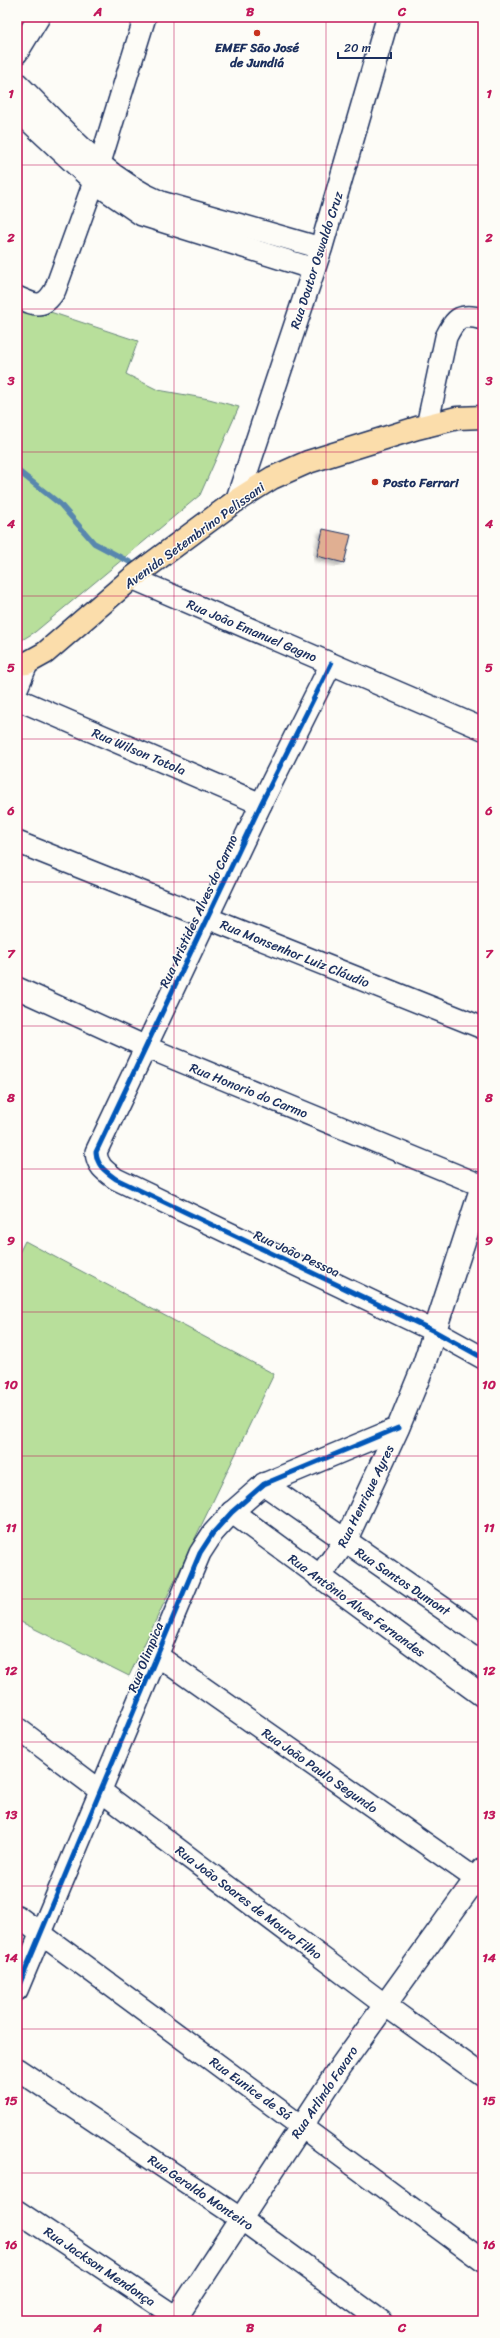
<svg xmlns="http://www.w3.org/2000/svg" width="500" height="2338" viewBox="0 0 500 2338" font-family="Sriracha,sans-serif">
  <style>
    .green { fill: #b8df9b; stroke: #6a877c }
    .lines { fill: none; stroke-linecap: round; stroke-linejoin: round }
    .stream { stroke: #5987ae; stroke-width: 5.5 }
    .building { fill: #e0af92; stroke: #1b2f5e; filter: url(#shadow) }
    .street-casing { stroke: #1b2f5e; stroke-width: 24 }
    .secondary-casing { stroke: #1b2f5e; stroke-width: 25 }
    .primary-casing { stroke: #1b2f5e; stroke-width: 25 }
    .street { stroke: #fdfcf7; stroke-width: 21 }
    .secondary { stroke: #fdfcf7; stroke-width: 22 }
    .primary { stroke: #fbddab; stroke-width: 22 }
    .cycleway-casing { stroke: #fdfcf7; stroke-width: 8 }
    .cycleway { stroke: #0057b8; stroke-width: 5 }
    .grid { fill: none; stroke: #c2185b; stroke-width: 1; stroke-opacity: 0.55 }
    .poi-dot { fill: #c8321e; stroke: #fdfcf7; stroke-width: 1.5 }
    .labels { text-anchor: middle; stroke-width: 3; stroke-linejoin: round; paint-order: stroke }
    .poi-label { font-size: 13px; font-weight: bold; fill: #1b2f5e; stroke: #fdfcf7 }
    .street-label { font-size: 13px; fill: #1b2f5e; stroke: #fdfcf7 }
    .neatline { fill: none; stroke: #c2185b; stroke-width: 1.5 }
    .grid-label { font-size: 13px; text-anchor: middle; font-weight: bold; fill: #c2185b }
  </style>
  <defs>
    <filter id="shadow"><feDropShadow dx="-3.5" dy="3.5" stdDeviation="2" flood-color="#0004"/></filter>
  </defs>
  <rect width="100%" height="100%" fill="#fdfcf7"/>
  <filter id="ink" filterUnits="userSpaceOnUse"><feTurbulence type="fractalNoise" baseFrequency=".025" numOctaves="2"/><feDisplacementMap in="SourceGraphic" scale="8" xChannelSelector="R" yChannelSelector="G"/><feConvolveMatrix kernelMatrix="1 2 1 2 8 2 1 2 1" color-interpolation-filters="sRGB"/></filter>
  <g filter="url(#ink)">
    <!-- green -->
    <g class="green">
      <polygon points="17,301 138,341 126,374 158,390 209,399 239,407 200,495 35,632 17,643"/>
      <polygon points="25,1241 274,1374 129,1676 17,1620 17,1257"/>
    </g>
    <g class="lines">
      <!-- stream -->
      <polyline class="stream" points="17,470 60,504 94,543 139,567"/>
    </g>
    <!-- building -->
    <polygon class="building" points="323,529 351,535 344,563 317,556"/>
    <g class="lines">
      <defs>
        <g id="street">
          <polyline points="17,53 39,17"/>
          <path d="M17,83C61,126 102,177 161,202L321,248"/>
          <polyline points="17,110 94,182 142,215 314,269"/>
          <path d="M17,297C35,305 43,310 55,290L94,182L145,17"/>
          <path d="M427,426L446,337C456,317 461,313 483,319"/>
          <polyline points="132,578 483,729"/>
          <path d="M331,664L261,804L96,1152C97,1166 105,1171 116,1179L434,1331L483,1358"/>
          <polyline points="17,699 261,804"/>
          <polyline points="17,842 483,1028"/>
          <polyline points="17,988 146,1047 483,1186"/>
          <polyline points="158,1656 483,1884"/>
          <polyline points="17,1728 385,2005 483,2076"/>
          <polyline points="17,1916 483,2261"/>
          <polyline points="17,1990 200,1553 213,1533 232,1512 264,1484 398,1428"/>
          <polyline points="17,2069 241,2219 381,2321"/>
          <polyline points="17,2211 182,2321"/>
        </g>
        <g id="secondary">
          <polyline points="237,500 321,248 388,17"/>
          <polyline points="17,687 27,663"/>
          <polyline points="264,1484 483,1636"/>
          <polyline points="232,1512 483,1696"/>
          <polyline points="319,1577 345,1542 398,1428 423,1367 483,1183"/>
          <polyline points="174,2321 341,2066 483,1869"/>
        </g>
        <polyline id="primary" points="17,664 27,663 45,653 132,578 237,500 272,478 308,462 417,428 457,418 483,417"/>
      </defs>
      <!-- street casing -->
      <use href="#street" class="street-casing"/>
      <!-- secondary casing -->
      <use href="#secondary" class="secondary-casing"/>
      <!-- primary casing -->
      <use href="#primary" class="primary-casing"/>
      <!-- street -->
      <use href="#street" class="street"/>
      <!-- secondary -->
      <use href="#secondary" class="secondary"/>
      <!-- primary -->
      <use href="#primary" class="primary"/>
      <defs>
        <g id="cycleway">
          <path d="M331,664L261,804L96,1152C97,1166 105,1171 116,1179L434,1331L483,1358"/>
          <polyline points="17,1990 200,1553 213,1533 232,1512 264,1484 398,1428"/>
        </g>
      </defs>
      <!-- cycleway casing -->
      <use href="#cycleway" class="cycleway-casing"/>
      <!-- cycleway -->
      <use href="#cycleway" class="cycleway"/>
    </g>
  </g>
  <!-- grid -->
  <path class="grid" d="M174,17V2321M326,17V2321M17,165H483M17,309H483M17,452H483M17,596H483M17,739H483M17,882H483M17,1026H483M17,1169H483M17,1312H483M17,1456H483M17,1599H483M17,1742H483M17,1886H483M17,2029H483M17,2173H483"/>
  <!-- markers -->
  <g class="poi-dot">
    <circle cx="257" cy="33" r="4"/>
    <circle cx="375" cy="482" r="4"/>
  </g>
  <g class="labels">
    <!-- poi labels -->
    <g class="poi-label">
      <text x="257" y="52">EMEF São José<tspan x="257" dy="15">de Jundiá</tspan></text>
      <text x="383" y="487" text-anchor="start">Posto Ferrari</text>
    </g>
    <!-- street labels -->
    <g class="street-label">
      <text transform="translate(316 260) rotate(-72)" y="5">Rua Doutor Oswaldo Cruz</text>
      <text transform="translate(194 535) rotate(-36)" y="5">Avenida Setembrino Pelissani</text>
      <text transform="translate(252 630) rotate(23)" y="5">Rua João Emanuel Gagno</text>
      <text transform="translate(139 751) rotate(23)" y="5">Rua Wilson Totola</text>
      <text transform="translate(198 911) rotate(-65)" y="5">Rua Aristides Alves do Carmo</text>
      <text transform="translate(295 953) rotate(22)" y="5">Rua Monsenhor Luiz Cláudio</text>
      <text transform="translate(249 1090) rotate(22)" y="5">Rua Honorio do Carmo</text>
      <text transform="translate(297 1253) rotate(25)" y="5">Rua João Pessoa</text>
      <text transform="translate(365 1496) rotate(-64)" y="5">Rua Henrique Ayres</text>
      <text transform="translate(403 1581) rotate(34)" y="5">Rua Santos Dumont</text>
      <text transform="translate(357 1605) rotate(36)" y="5">Rua Antônio Alves Fernandes</text>
      <text transform="translate(145 1657) rotate(-68)" y="5">Rua Olimpica</text>
      <text transform="translate(320 1770) rotate(35)" y="5">Rua João Paulo Segundo</text>
      <text transform="translate(249 1902) rotate(37)" y="5">Rua João Soares de Moura Filho</text>
      <text transform="translate(251 2088) rotate(36)" y="5">Rua Eunice de Sá</text>
      <text transform="translate(324 2092) rotate(-56)" y="5">Rua Arlindo Favaro</text>
      <text transform="translate(201 2192) rotate(34)" y="5">Rua Geraldo Monteiro</text>
      <text transform="translate(100 2266) rotate(34)" y="5">Rua Jackson Mendonça</text>
    </g>
  </g>
  <!-- margin -->
  <rect width="500" height="2338" fill="none" stroke="#fdfcf7" stroke-width="44"/>
  <!-- scale -->
  <path d="M338 52v6h53v-6" fill="none" stroke="#1b2f5e" stroke-width="2"/>
  <text x="344" y="52" font-size="12" fill="#1b2f5e" stroke="#fdfcf7" stroke-width="3" paint-order="stroke">20 m</text>
  <rect x="22" y="22" width="456" height="2294" class="neatline"/>
  <g class="grid-label">
    <text x="98" y="16">A</text>
    <text x="250" y="16">B</text>
    <text x="402" y="16">C</text>
    <text x="11" y="98">1</text>
    <text x="489" y="98">1</text>
    <text x="11" y="242">2</text>
    <text x="489" y="242">2</text>
    <text x="11" y="385">3</text>
    <text x="489" y="385">3</text>
    <text x="11" y="528">4</text>
    <text x="489" y="528">4</text>
    <text x="11" y="672">5</text>
    <text x="489" y="672">5</text>
    <text x="11" y="815">6</text>
    <text x="489" y="815">6</text>
    <text x="11" y="958">7</text>
    <text x="489" y="958">7</text>
    <text x="11" y="1102">8</text>
    <text x="489" y="1102">8</text>
    <text x="11" y="1245">9</text>
    <text x="489" y="1245">9</text>
    <text x="11" y="1389">10</text>
    <text x="489" y="1389">10</text>
    <text x="11" y="1532">11</text>
    <text x="489" y="1532">11</text>
    <text x="11" y="1675">12</text>
    <text x="489" y="1675">12</text>
    <text x="11" y="1819">13</text>
    <text x="489" y="1819">13</text>
    <text x="11" y="1962">14</text>
    <text x="489" y="1962">14</text>
    <text x="11" y="2105">15</text>
    <text x="489" y="2105">15</text>
    <text x="11" y="2249">16</text>
    <text x="489" y="2249">16</text>
    <text x="98" y="2332">A</text>
    <text x="250" y="2332">B</text>
    <text x="402" y="2332">C</text>
  </g>
</svg>
